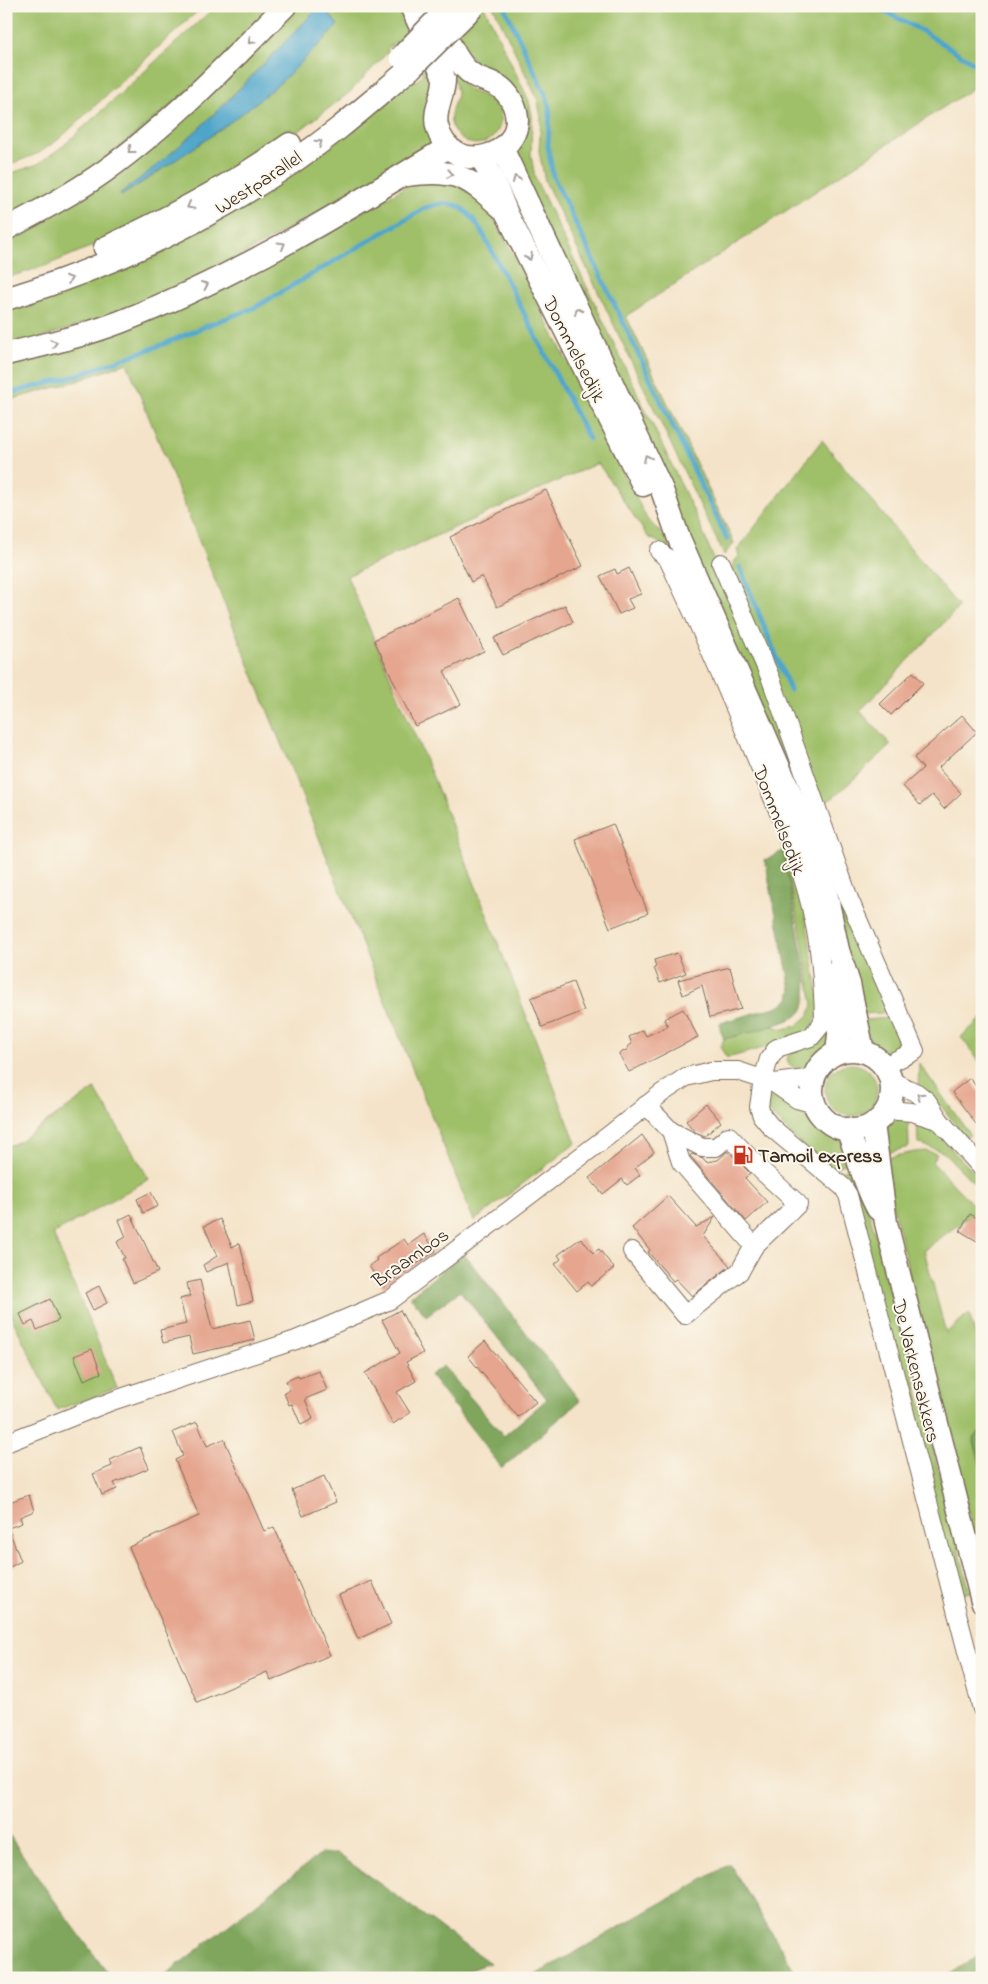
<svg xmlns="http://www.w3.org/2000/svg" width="988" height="1984" viewBox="0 0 988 1984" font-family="'Indie Flower',sans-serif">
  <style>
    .green { fill: #9fbf68; stroke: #6d7443 }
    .forest { fill: #7fa65c; stroke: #5d683d }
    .water { fill: #4da5ca; stroke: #446874 }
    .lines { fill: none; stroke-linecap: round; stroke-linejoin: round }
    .stream { stroke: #4da5ca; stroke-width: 5 }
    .building { fill: #e5a58e }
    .minor-casing { stroke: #7c6b5a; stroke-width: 20 }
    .major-casing { stroke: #7c6b5a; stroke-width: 25 }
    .minor { stroke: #fff; stroke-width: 18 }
    .major { stroke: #fff; stroke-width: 22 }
    .major-bridge-casing { stroke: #7c6b5a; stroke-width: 25; stroke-linecap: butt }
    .major-bridge { stroke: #fff; stroke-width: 22 }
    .oneway { stroke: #a79f9a }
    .labels { text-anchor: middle; stroke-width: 4; stroke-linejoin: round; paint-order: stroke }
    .street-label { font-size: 20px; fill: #3b2a1e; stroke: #fbf7ec }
    .poi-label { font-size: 20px; font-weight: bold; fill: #3b2a1e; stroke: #fbf7ec; text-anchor: start }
  </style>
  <rect width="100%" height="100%" fill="#fbf7ec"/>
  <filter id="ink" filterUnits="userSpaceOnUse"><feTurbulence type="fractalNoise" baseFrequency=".02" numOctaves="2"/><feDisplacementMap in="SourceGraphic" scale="10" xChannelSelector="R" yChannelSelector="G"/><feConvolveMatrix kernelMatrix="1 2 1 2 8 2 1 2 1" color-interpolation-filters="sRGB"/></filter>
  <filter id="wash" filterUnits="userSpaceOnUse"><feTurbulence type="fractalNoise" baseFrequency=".0096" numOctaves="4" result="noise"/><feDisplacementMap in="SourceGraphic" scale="20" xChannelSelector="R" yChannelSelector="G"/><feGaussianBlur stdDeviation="1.12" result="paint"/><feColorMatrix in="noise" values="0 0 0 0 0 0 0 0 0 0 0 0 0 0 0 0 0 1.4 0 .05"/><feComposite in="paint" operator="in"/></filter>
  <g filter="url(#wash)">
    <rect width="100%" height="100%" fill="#f4e3c8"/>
    <!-- green -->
    <g class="green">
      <polygon points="6,6 203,6 59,139 39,153 6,166"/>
      <polygon points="216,6 279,6 148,131 6,225 6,175 38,164 63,146"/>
      <path d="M292,6H321L185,143L152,170L119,194L121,196C141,184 161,170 181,156C239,118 291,76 338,25L323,6H403L435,72V146L168,297L6,349V305L47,292L414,80L416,81L424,74L395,42L387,50L388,52L350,92L291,137L135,228L45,266L6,278V235L19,229Z"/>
      <polygon points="484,6 529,101 532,116 531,155 535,178 696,516 765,681 887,1006 882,1013 860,1014 515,150 523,129 446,23"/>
      <polygon points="493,6 982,6 982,82 626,316 734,543 724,555 545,181 539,151 541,117 537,98"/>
      <path d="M452,64C457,72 460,81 466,87C479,99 500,93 501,118C501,126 497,133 492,138C486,143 478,145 470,143C457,140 449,127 451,114C452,106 457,100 457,92C456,83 451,75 448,67Z"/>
      <polygon points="453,181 487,207 499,227 647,519 665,537 686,575 816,919 666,546 648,537 598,463 347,576 435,782 576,1143 474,1221 127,363 77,381 6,401 6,359 248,277 405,187 414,183"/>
      <polygon points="822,440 959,607 860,711 891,745 834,797 821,805 732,572 734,562 739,556 737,550"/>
      <polygon points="776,818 803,899 821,1010 807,1036 727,1058 720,1047 724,1039 771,1026 784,1029 798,1025 809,1015 813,1005 801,935"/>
      <path d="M891,1018C897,1029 905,1040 896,1051L883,1053L872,1045L862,1020Z"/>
      <polygon points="982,1018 982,1065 961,1037"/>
      <polygon points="834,1021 828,1046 803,1070 790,1066 787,1059 791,1051"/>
      <polygon points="919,1063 970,1135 965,1137 942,1107 918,1088"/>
      <circle cx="851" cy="1090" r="26"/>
      <polygon points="95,1089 149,1179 53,1234 117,1388 57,1410 6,1306 6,1147 18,1142"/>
      <polygon points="774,1097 805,1109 823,1129 841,1139 853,1161 827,1170 818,1162 764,1107 767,1098"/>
      <polygon points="908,1117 909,1147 880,1155 883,1128 893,1120"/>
      <polygon points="917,1119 932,1129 982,1181 982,1191 943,1152 918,1143"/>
      <polygon points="927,1151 937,1154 932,1162 978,1210 924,1250 946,1333 969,1313 978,1344 982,1339 982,1430 973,1438 982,1470 982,1570 881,1159 914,1152"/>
      <polygon points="855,1166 888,1276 970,1592 954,1596 837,1172"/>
    </g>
    <!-- forest -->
    <g class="forest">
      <path d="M783,851L807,980C806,990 807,1003 802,1011C795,1023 739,1035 724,1039L720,1029V1023L782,1005L789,999L791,989L765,860Z"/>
      <polygon points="464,1254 580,1401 502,1468 430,1375 443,1366 504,1436 547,1399 460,1291 426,1316 410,1296"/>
      <polygon points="982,1430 982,1470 973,1437"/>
      <polygon points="6,1830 38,1878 111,1978 6,1978"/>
      <polygon points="320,1854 338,1854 490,1963 448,1978 161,1978"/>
      <polygon points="730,1864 799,1978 532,1977 537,1974"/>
      <polygon points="982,1953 982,1978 944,1978"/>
    </g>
    <!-- water -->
    <path class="water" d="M323,6L338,25C319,44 301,64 281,82C231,125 176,160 121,196L119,194C194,141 255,72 319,7Z"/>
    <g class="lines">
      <!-- stream -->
      <g class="stream">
        <polyline points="504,6 547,98 550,112 548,147 553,176 727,539"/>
        <polyline points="875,6 924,32 982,68"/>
        <path d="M6,394L69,378L159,346L211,324L254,308L425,208C453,197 465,206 481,230L589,439"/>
        <polyline points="740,567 790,690"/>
      </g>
    </g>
    <g id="blocks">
      <!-- building -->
      <g class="building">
        <polygon points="546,490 583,566 497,607 482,576 471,582 450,537"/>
        <polygon points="629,568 641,594 628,599 633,608 619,614 600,576 615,569 617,574"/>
        <polygon points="459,598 484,651 444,671 461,704 415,726 374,640"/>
        <polygon points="565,605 573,622 503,655 494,638"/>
        <polygon points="913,672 923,683 891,715 880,704"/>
        <polygon points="962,715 977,732 938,768 961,793 944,809 932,795 920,805 903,786 923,768 914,758"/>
        <polygon points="613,824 648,913 610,928 575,839"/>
        <polygon points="677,953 686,973 660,983 654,968 656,967 654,960"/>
        <polygon points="730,967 741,1009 710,1017 702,986 683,995 678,980"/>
        <polygon points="573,982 584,1011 542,1027 531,998"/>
        <polygon points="683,1009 698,1037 629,1072 619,1054 628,1049 627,1047 632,1044 629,1037 643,1030 646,1036 668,1026 664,1019"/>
        <polygon points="970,1078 982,1095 982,1132 952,1092"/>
        <polygon points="706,1104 721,1122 705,1136 695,1132 686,1121"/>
        <polygon points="642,1135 654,1152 635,1168 640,1175 627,1185 622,1179 603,1194 589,1178"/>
        <polygon points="728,1151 750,1173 745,1178 767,1202 746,1221 690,1156 692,1154 703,1158 706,1162 718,1160"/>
        <polygon points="151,1192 158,1206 143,1213 137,1199"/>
        <polygon points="668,1196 696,1227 715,1217 703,1236 730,1266 692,1296 676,1279 673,1281 648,1252 650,1250 632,1228"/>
        <polygon points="131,1214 158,1272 133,1283 122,1259 125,1258 117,1242 126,1237 119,1220"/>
        <polygon points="970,1214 982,1221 982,1244 960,1231"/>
        <polygon points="220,1219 232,1247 240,1243 253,1301 238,1305 229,1262 206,1272 203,1265 217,1256 204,1226"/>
        <polygon points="424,1234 436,1251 383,1287 369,1266 377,1260 376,1258 404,1239 408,1245"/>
        <polygon points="581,1238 593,1253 599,1249 614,1268 591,1286 588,1282 577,1291 555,1264 561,1259 558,1255"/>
        <polygon points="200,1280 212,1329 250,1320 255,1340 193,1354 189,1337 163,1343 160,1330 186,1324 180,1299 190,1296 187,1283"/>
        <polygon points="99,1286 107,1303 93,1310 85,1293"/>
        <polygon points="50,1299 59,1320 37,1330 33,1321 25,1325 20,1314"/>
        <polygon points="400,1310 423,1353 406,1362 416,1381 397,1392 410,1413 393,1424 365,1373 400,1353 382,1320"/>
        <polygon points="485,1341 536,1402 518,1417 468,1356"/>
        <polygon points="92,1349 101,1373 84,1380 74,1356"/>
        <polygon points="319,1371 327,1390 305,1399 313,1419 301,1425 292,1404 289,1405 284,1393 290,1390 286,1381 298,1376 299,1378"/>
        <polygon points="197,1422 207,1446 224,1439 264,1531 274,1527 330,1655 271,1681 267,1672 197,1702 129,1547 199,1516 175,1460 183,1456 173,1432"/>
        <polygon points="140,1447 149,1468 114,1483 117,1489 102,1495 93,1474 112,1466 110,1460"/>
        <polygon points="324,1476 336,1502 303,1516 292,1490"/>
        <polygon points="29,1495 34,1511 20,1517 22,1523 8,1528 21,1561 10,1567 6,1559 6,1503"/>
        <polygon points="372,1581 391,1624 358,1639 339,1595"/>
      </g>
    </g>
  </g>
  <g filter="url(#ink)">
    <use href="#blocks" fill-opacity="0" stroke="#7c6b5a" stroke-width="1"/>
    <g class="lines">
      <defs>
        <g id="minor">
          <path d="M659,551L668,559C702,630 733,702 763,774C783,822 804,870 814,921C821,952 823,986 824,1018L821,1025L811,1037L777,1048L769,1059L763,1079L759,1107L762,1116L772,1128L843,1187L848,1195L982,1709"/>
          <polyline points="721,563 771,679 849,899 915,1051 884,1066"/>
          <polyline points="891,1081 917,1093 927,1101 940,1121 982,1168"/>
          <polyline points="774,1083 814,1078"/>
          <polyline points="646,1105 671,1131 702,1147 716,1147 729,1136 762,1171 798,1204 754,1246 681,1162 671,1131"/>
          <polyline points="886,1110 912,1112 940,1121"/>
          <polyline points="632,1251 685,1315 740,1271 754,1246"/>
          <polyline points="6,1443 112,1401 296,1340 390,1300 608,1136 662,1093 686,1077 711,1071 738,1071 774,1083 797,1099 815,1104"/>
        </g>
        <g id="major">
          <path d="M411,6L444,78C445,94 433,109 437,126C451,183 533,154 514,106C501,75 480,86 464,67C450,51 442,26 432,6"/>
          <polyline points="502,148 662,490 678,536 792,797 809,842 826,893 838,950 849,984 863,1051"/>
          <polyline points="482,158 494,182 507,214 643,485"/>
          <path d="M407,175C456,168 468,177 503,209"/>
          <path d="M6,229C40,211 74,193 105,171C171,123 228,64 285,6"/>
          <path d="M105,248C169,218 232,185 290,144"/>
          <path d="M6,299C126,262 239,206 338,129C363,109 387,88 411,68"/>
          <path d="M6,354C44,345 83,336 120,322C236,277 343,212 448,147"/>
          <circle cx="852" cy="1090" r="40"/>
          <polyline points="837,1052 839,1035 837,971"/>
          <polyline points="873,1124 886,1223 982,1601"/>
          <path d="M847,1129C858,1156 864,1184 878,1209"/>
        </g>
      </defs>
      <!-- minor casing -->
      <use href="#minor" class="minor-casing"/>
      <!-- major casing -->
      <use href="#major" class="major-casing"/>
      <!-- minor -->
      <use href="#minor" class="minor"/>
      <!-- major -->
      <use href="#major" class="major"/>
      <defs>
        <g id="major-bridge">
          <polyline points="401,57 450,6"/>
          <polyline points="411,68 474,6"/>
        </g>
      </defs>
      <!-- major-bridge casing -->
      <use href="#major-bridge" class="major-bridge-casing"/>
      <!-- major-bridge -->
      <use href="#major-bridge" class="major-bridge"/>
    </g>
    <!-- one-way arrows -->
    <defs><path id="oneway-chevron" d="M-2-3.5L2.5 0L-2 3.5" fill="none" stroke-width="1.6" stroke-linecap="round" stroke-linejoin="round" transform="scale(1.25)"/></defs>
    <g class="oneway">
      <use href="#oneway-chevron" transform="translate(251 41) rotate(135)"/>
      <use href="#oneway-chevron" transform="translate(319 143) rotate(-35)"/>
      <use href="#oneway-chevron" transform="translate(131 150) rotate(142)"/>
      <use href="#oneway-chevron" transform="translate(450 174) rotate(11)"/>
      <use href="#oneway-chevron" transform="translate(516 179) rotate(-113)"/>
      <use href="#oneway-chevron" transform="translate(190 206) rotate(151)"/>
      <use href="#oneway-chevron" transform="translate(282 245) rotate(-30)"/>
      <use href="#oneway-chevron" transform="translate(529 257) rotate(63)"/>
      <use href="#oneway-chevron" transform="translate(69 279) rotate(-21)"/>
      <use href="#oneway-chevron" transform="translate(205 285) rotate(-25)"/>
      <use href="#oneway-chevron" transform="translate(578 311) rotate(-115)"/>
      <use href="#oneway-chevron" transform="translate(54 343) rotate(-16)"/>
      <use href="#oneway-chevron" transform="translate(647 458) rotate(-115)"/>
      <use href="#oneway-chevron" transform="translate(920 1096) rotate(-145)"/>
    </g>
  </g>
  <!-- icons -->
  <defs>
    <symbol id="fuel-bare" viewBox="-9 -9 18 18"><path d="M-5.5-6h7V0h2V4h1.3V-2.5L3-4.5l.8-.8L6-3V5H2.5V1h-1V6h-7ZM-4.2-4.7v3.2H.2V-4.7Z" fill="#c8321e" stroke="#fbf7ec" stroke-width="2.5" paint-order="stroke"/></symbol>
  </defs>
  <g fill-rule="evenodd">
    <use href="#fuel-bare" x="729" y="1141" width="28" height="28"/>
  </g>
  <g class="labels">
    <!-- street labels -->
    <g class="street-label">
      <text transform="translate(258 182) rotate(-33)" y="7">Westparallel</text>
      <text transform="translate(575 349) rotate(63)" y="7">Dommelsedijk</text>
      <text transform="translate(780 820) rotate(69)" y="7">Dommelsedijk</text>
      <text transform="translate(410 1257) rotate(-35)" y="7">Braambos</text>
      <text transform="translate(917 1371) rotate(76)" y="7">De Varkensakkers</text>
    </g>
    <!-- poi labels -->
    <g class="poi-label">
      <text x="758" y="1162">Tamoil express</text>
    </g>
  </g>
  <!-- margin -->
  <rect width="988" height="1984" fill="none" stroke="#fbf7ec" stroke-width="25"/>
</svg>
